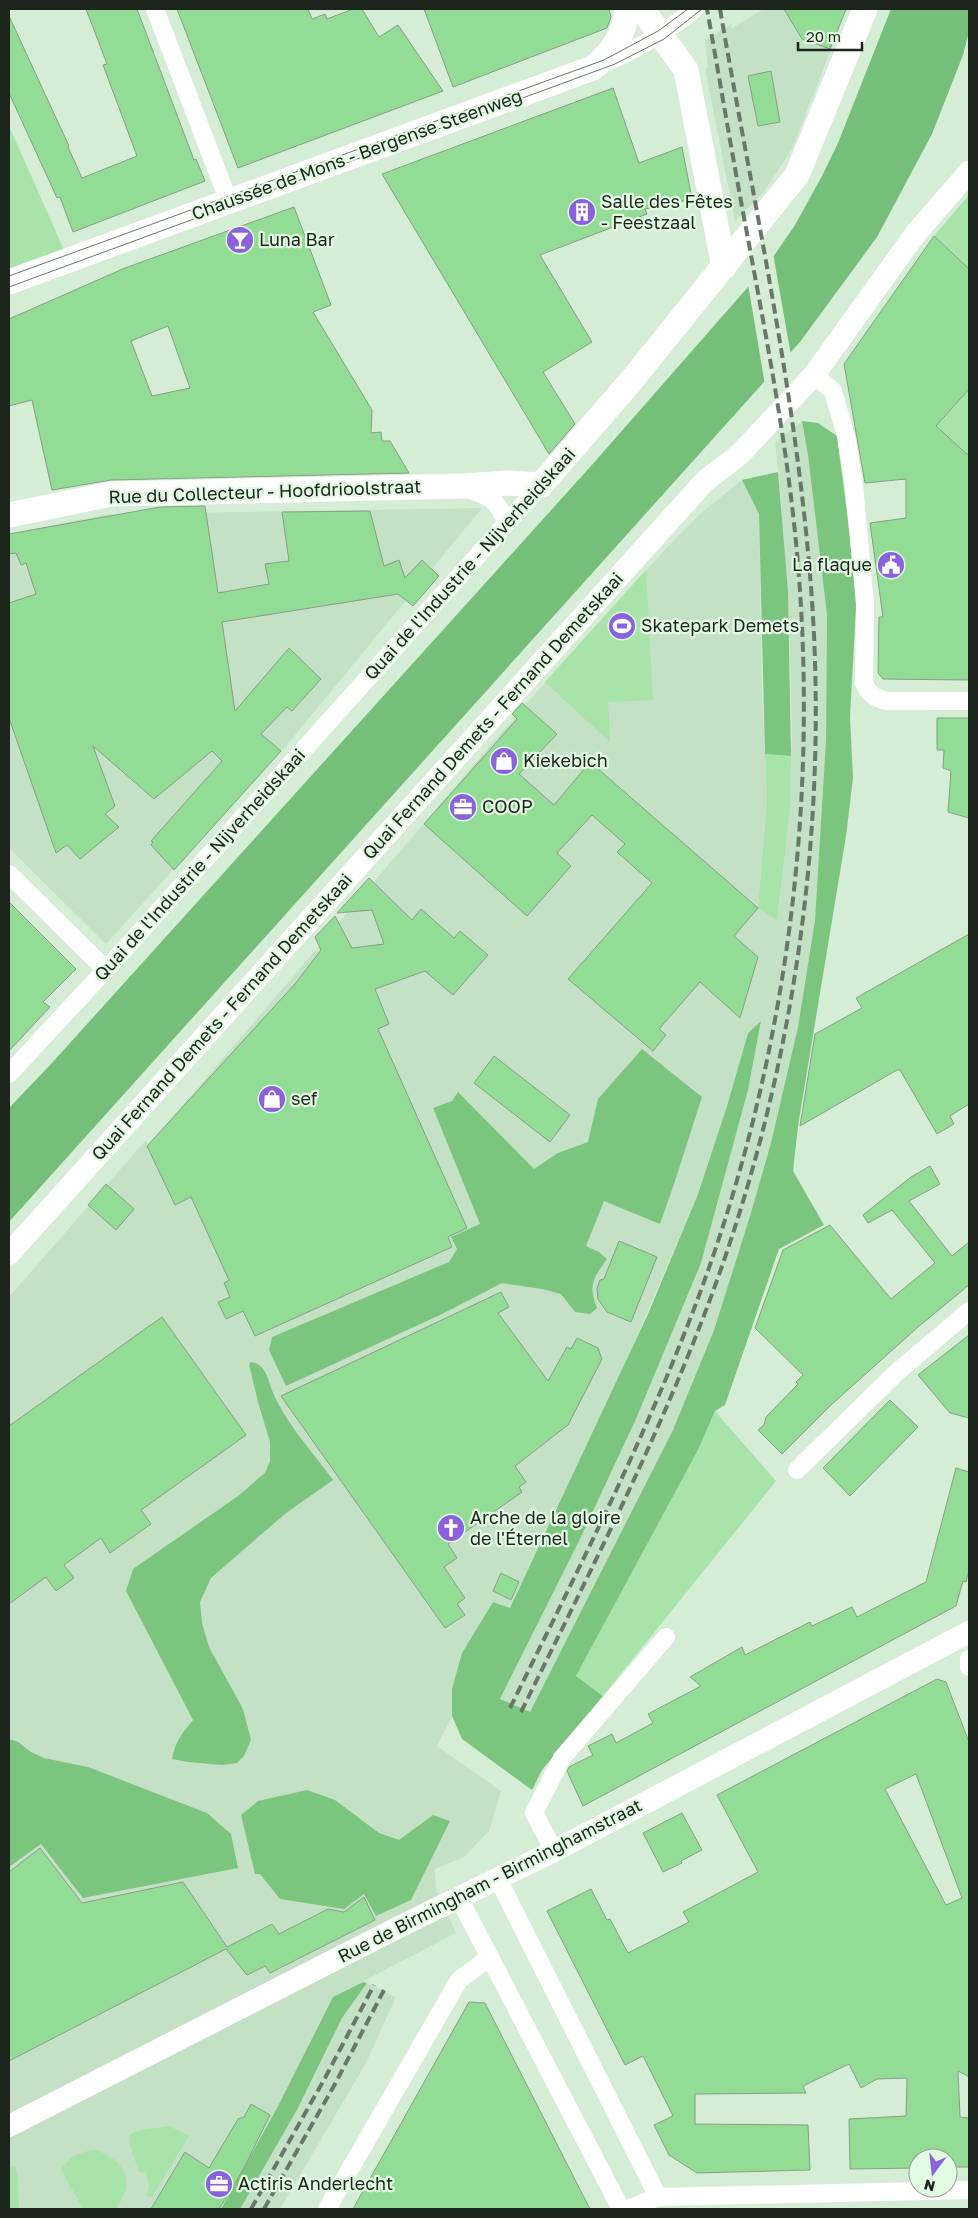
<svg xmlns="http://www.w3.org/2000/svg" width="978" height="2218" viewBox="0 0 978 2218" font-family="'Golos Text',sans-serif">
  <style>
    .built { fill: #c4e1c5 }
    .green { fill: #a8e3a9 }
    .forest { fill: #7cc57f }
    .water { fill: #76bf7a }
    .pier { fill: #d5edd5 }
    .building { fill: #92dc95; stroke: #889e88; fill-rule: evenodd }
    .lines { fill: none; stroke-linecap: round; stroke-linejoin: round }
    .minor { stroke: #fff; stroke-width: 18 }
    .tertiary { stroke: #fff; stroke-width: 22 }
    .secondary { stroke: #fff; stroke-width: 25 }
    .tram { stroke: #687768; stroke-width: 1 }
    .rail { stroke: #687768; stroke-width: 4; stroke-dasharray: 10 5; stroke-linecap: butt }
    .labels { text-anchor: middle; stroke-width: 4.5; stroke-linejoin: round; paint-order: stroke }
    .street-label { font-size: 18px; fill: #1c251c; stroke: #e2fae2 }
    .poi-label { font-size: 18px; fill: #1c251c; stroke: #e2fae2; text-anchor: start }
  </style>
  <rect width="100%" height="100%" fill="#d5edd5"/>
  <!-- built -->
  <g class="built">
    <polygon points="764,9 847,9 792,149 763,193 735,221 705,69 708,68 705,40 731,24 732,28"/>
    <polygon points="802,421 808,455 827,615 826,740 815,920 798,1027 771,1143 750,1216 714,1330 673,1430 530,1713 500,1700 579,1541 636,1419 701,1263 748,1090 761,1022 748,1033 727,1106 698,1194 622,1371 510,1608 493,1602 452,1689 452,1716 437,1746 501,1791 489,1831 464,1857 435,1869 436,1890 456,1933 333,1997 277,2108 221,2209 9,2209 9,1297 146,1140 148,1146 525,705 673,541 701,513 742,480 759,514 762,693 767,798 758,908 777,920 789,806 792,733 790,653 780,487 775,443"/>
    <polygon points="482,508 291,740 106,944 9,848 9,534 109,514"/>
    <polygon points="367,1983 396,1997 366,2063 280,2209 240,2209 297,2110 342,2018"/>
  </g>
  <!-- green -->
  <g class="green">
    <polygon points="9,126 64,250 9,271"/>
    <polygon points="969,195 969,269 934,236"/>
    <polygon points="969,389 969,456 936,426"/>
    <polygon points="646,570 653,700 608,702 610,742 545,682"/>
    <polygon points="765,754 791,756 790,806 777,920 758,908 767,798"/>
    <polygon points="715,1411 776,1481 603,1696 576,1676 698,1450"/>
    <path d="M169,2126L189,2136L152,2197L147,2196L149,2186L146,2172L140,2173C123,2128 122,2133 169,2126Z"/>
    <path d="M95,2150C125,2159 137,2184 115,2209H83L61,2169C71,2156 79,2152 95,2150Z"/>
    <polygon points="15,2165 18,2179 19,2209 9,2209 9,2168"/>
  </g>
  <!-- forest -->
  <g class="forest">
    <polygon points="802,421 818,423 837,436 857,590 850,717 853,778 846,836 798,1126 793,1171 824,1225 779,1249 725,1405 715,1411 698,1450 576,1676 603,1696 542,1770 532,1790 462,1739 452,1716 452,1689 462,1653 493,1602 510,1608 648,1314 698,1194 727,1106 748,1033 761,1021 748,1090 701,1263 636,1419 579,1541 500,1699 530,1712 673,1430 714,1330 750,1216 771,1143 798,1027 815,920 826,740 827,615 808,455"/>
    <polygon points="778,472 788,591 791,756 765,754 759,514 742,480"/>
    <path d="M642,1049L702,1097L675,1181L660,1224L604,1201L586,1246L599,1252L607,1259C593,1279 588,1284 597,1308L590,1314L575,1312L561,1294L542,1289L502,1283L442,1314L286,1386L269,1350L272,1337L449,1262L457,1249L451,1237L480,1224L433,1108L452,1101L458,1092L534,1169L558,1153L588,1142L598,1099Z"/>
    <path d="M251,1362C267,1364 268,1382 274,1395C287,1424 314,1454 333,1480L286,1513L211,1578L200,1602L202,1623L209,1647L243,1709L251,1740L244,1756L237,1763L222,1765L188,1762L172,1759C175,1742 182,1733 193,1720L126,1591L133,1569L238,1496L265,1473L270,1461V1442L258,1402L249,1364Z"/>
    <polygon points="9,1739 18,1742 31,1752 44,1758 88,1767 207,1813 231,1834 238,1868 83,1898 41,1844 9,1867"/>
    <polygon points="307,1790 335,1800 379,1833 399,1840 433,1815 450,1821 411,1900 376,1916 364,1894 344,1909 280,1899 260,1874 255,1874 241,1815 258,1801"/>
    <polygon points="363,1982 367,1983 342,2018 297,2110 240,2209 221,2209 277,2108 333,1997"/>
  </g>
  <!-- water -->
  <polygon class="water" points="891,9 969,9 969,32 963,55 932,134 877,237 800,342 9,1222 9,1108 51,1064 591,466 769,263 795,225 822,176 838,143"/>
  <!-- pier -->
  <polygon class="pier" points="773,253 791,356 765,385 748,284"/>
  <!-- building -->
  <g class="building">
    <polygon points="86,9 137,9 194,160 196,159 205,181 73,232 60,197 57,198 9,93 9,16 69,146 68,147 82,178 137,156 103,65 107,64"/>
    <polygon points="177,9 308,9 312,19 325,14 327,19 353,9 362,9 379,37 398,25 443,91 238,168"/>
    <polygon points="424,9 609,9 611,17 607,28 453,87"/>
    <polygon points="784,9 846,9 830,49 802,39"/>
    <polygon points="771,71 780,122 758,126 748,76"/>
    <polygon points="613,88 639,163 682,147 692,199 645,209 647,214 540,255 592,342 543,372 575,424 549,454 382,174"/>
    <path d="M294,207L331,305L313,312L372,410L371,433L381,432L382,441H390L409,473L111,480L52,490L32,400L9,406V319L125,268ZM168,326L190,388L152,396L131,341Z"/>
    <polygon points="934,236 969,269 969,389 936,426 969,456 969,680 883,679 878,673 879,617 883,617 870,523 906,518 906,479 865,483 844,364"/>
    <polygon points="205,506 218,593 269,584 265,564 289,561 282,512 370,511 384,566 399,560 405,578 422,560 439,576 413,606 398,594 222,622 235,711 289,648 321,679 292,711 287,707 261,734 281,751 174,870 151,845 153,842 151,841 222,761 212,751 154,799 93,746 115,806 105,814 119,827 80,859 67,845 56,853 9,718 9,603 36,594 26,563 21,565 16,553 9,554 9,534 160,507"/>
    <polygon points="522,703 557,734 519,774 554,805 590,762 758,908 734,936 758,957 740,1018 700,982 659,1029 666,1035 653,1051 568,979 652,883 617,852 625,844 592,815 557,853 571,866 527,916 424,824 517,719 512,714"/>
    <polygon points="937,718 969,718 969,818 948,812 951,771 943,768 944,750 937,750"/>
    <polygon points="369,878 412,920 421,909 454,938 460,931 488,955 453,995 425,971 375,989 389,1024 378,1029 467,1228 448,1237 452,1247 255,1336 243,1311 226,1319 218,1302 230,1297 224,1283 229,1280 191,1197 175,1205 147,1146 295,984 321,950 315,937 335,916 352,948 384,944 372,910 337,913"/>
    <polygon points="9,902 76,969 43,1002 50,1007 9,1051"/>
    <polygon points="969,934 969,1104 950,1116 954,1124 937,1134 900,1070 897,1070 800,1126 815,1034 862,1008 856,998"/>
    <polygon points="494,1056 570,1115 550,1142 474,1083"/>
    <polygon points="930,1166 940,1184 909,1201 952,1256 969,1242 969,1285 918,1327 831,1405 782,1454 758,1430 764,1425 766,1417 798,1384 796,1382 803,1375 755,1328 783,1250 830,1225 891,1299 935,1263 892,1210 868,1223 863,1215 911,1177"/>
    <polygon points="106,1184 134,1209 116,1230 88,1205"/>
    <polygon points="619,1241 657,1257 631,1322 607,1312 598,1299 597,1288 600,1280 604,1279"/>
    <polygon points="501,1292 509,1307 498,1313 548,1381 567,1347 571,1349 577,1338 598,1348 602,1359 568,1425 515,1466 526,1482 519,1487 522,1492 448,1544 457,1558 444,1567 465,1598 457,1604 465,1615 445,1628 281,1396"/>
    <polygon points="162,1317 246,1435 141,1510 151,1524 110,1553 101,1538 64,1565 74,1578 56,1591 46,1577 9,1604 9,1426"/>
    <polygon points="969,1335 969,1418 950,1413 918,1375"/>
    <polygon points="890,1400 918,1427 850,1496 823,1468"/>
    <polygon points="956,1468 969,1472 969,1570 966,1582 963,1581 956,1606 583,1806 567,1771 569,1767 593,1755 588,1746 612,1734 616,1743 653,1723 648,1714 701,1686 690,1677 742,1647 745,1655 810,1622 812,1626 852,1607 857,1617 926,1582"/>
    <polygon points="501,1573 519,1582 511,1600 493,1591"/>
    <path d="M937,1679L946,1682L969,1742V2077L958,2071L960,2117L969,2118V2167H948V2158H918V2168L850,2169L849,2119L906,2116L907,2078L877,2079L861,2088L849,2064L807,2084L803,2087L806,2093L695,2094V2124L808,2125L810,2170L697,2173L669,2155L654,2125L673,2116L643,2056L625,2065L547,1911L591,1889L607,1920L610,1919L628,1953L689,1922L683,1912L758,1872L717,1795ZM916,1774L962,1898L946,1905L885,1789Z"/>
    <polygon points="682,1813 702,1850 681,1861 682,1863 663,1872 643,1833"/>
    <polygon points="40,1848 82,1903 183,1882 227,1947 272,1924 279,1934 328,1909 344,1912 364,1897 375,1920 270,1973 265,1966 247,1975 226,1949 9,2061 9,1872"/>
    <polygon points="469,2002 485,2003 590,2209 353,2209"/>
    <polygon points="251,2104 270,2115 243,2170 219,2209 151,2209 185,2152 209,2168 238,2119 244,2117"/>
  </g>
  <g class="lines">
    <!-- minor -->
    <g class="minor">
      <polyline points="155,9 229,202"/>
      <path d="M600,65C635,51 666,32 695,9"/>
      <path d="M814,375L833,391L846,436L854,486L865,604L864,683C868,694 875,698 887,701H969"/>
      <path d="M466,488C492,498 495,497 507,523"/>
      <polyline points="9,874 106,970"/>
      <polyline points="9,1074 123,951 541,485"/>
      <polyline points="797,1470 896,1373 969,1311"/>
      <polyline points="969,1659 969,1667"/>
      <polyline points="554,1851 534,1813 562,1758 666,1637"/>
      <polyline points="498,1879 658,2197"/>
      <polyline points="459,1898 621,2209"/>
      <polyline points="327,2209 459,1980 490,1957"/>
      <polyline points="628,2209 658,2197 969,2190"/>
    </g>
    <!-- tertiary -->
    <g class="tertiary">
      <polyline points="9,1254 705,481 740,454 814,375 916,233 969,172"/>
      <polyline points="9,2126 397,1928 554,1851 969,1632"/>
    </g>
    <!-- secondary -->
    <g class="secondary">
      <polyline points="642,9 686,70 724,267"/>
      <path d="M9,282L593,68C612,53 625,34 627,9"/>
      <polyline points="9,515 111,494 464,486 507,483 541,485 631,381 797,175 865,9"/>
    </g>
    <!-- tram -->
    <g class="tram">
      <polyline points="9,276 604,60 658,31 688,9"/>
      <polyline points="9,287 615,64 664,39 702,9"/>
    </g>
    <!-- rail -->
    <g class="rail">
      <path d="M510,1708C574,1578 640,1449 692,1314C788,1065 823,789 794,523C784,430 766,336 749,244C734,166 721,87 707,9"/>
      <path d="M521,1712C585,1582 651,1453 703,1318C792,1087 830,833 811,587C796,392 753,201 720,9"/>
      <polyline points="251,2209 325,2078 374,1985"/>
      <polyline points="264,2209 335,2084 384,1990"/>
    </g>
  </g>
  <!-- icons -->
  <defs>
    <symbol id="building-disc" viewBox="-11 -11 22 22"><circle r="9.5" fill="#8962dc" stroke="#e2fae2"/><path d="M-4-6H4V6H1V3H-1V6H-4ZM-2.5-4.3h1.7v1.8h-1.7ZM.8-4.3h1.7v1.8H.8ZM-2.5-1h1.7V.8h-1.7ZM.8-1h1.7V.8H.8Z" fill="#fff"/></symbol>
    <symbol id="bar-disc" viewBox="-11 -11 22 22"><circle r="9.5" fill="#8962dc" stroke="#e2fae2"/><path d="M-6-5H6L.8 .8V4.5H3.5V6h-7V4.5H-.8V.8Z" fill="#fff"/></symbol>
    <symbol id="civic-disc" viewBox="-11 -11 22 22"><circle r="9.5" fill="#8962dc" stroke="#e2fae2"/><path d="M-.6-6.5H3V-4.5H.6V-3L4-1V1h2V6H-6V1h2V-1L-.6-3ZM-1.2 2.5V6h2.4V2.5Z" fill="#fff"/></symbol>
    <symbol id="stadium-disc" viewBox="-11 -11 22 22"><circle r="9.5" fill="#8962dc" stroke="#e2fae2"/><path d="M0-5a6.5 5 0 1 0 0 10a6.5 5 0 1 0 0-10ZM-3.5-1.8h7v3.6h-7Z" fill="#fff"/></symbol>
    <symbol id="shop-disc" viewBox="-11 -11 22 22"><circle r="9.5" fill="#8962dc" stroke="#e2fae2"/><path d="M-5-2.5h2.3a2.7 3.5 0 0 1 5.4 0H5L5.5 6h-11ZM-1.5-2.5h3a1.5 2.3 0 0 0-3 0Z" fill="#fff"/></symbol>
    <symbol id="office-disc" viewBox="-11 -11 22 22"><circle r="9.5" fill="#8962dc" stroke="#e2fae2"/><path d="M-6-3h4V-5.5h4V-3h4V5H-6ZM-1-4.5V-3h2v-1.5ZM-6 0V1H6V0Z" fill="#fff"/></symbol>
    <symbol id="church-disc" viewBox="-11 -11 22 22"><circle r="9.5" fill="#8962dc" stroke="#e2fae2"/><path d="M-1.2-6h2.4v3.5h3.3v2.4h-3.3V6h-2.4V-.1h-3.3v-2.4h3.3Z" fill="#fff"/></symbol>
  </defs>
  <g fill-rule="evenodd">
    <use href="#building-disc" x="566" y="196" width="32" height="32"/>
    <use href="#bar-disc" x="224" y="224" width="32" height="32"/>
    <use href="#civic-disc" x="875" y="549" width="32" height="32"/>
    <use href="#stadium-disc" x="606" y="610" width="32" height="32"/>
    <use href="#shop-disc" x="488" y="745" width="32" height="32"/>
    <use href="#office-disc" x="447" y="791" width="32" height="32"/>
    <use href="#shop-disc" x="256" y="1083" width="32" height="32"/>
    <use href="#church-disc" x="435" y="1512" width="32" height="32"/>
    <use href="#office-disc" x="203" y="2168" width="32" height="32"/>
  </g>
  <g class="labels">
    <!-- street labels -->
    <g class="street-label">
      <text transform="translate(357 155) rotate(-20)" y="6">Chaussée de Mons - Bergense Steenweg</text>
      <text transform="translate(265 492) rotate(-2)" y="6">Rue du Collecteur - Hoofdrioolstraat</text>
      <text transform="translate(470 564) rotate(-48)" y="6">Quai de l'Industrie - Nijverheidskaai</text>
      <text transform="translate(493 716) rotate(-48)" y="6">Quai Fernand Demets - Fernand Demetskaai</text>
      <text transform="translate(200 865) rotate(-48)" y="6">Quai de l'Industrie - Nijverheidskaai</text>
      <text transform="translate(222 1017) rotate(-48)" y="6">Quai Fernand Demets - Fernand Demetskaai</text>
      <text transform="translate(490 1881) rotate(-27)" y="6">Rue de Birmingham - Birminghamstraat</text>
    </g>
    <!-- poi labels -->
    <g class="poi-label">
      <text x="601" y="208">Salle des Fêtes<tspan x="601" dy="21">- Feestzaal</tspan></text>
      <text x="259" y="246">Luna Bar</text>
      <text x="872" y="571" text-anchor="end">La flaque</text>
      <text x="641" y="632">Skatepark Demets</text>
      <text x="523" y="767">Kiekebich</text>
      <text x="482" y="813">COOP</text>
      <text x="291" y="1105">sef</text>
      <text x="470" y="1524">Arche de la gloire<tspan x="470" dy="21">de l'Éternel</tspan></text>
      <text x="238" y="2190">Actiris Anderlecht</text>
    </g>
  </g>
  <!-- border -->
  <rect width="978" height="2218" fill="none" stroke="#1c251c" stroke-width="20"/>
  <!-- north arrow -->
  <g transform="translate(933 2173) rotate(195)"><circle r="24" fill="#e2fae2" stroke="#93a593"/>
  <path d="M0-4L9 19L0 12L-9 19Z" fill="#8962dc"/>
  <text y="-8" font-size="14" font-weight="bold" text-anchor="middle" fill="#1c251c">N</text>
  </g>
  <!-- scale -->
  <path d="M798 42v8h64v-8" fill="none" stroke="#1c251c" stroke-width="2.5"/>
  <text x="806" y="42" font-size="15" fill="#1c251c" stroke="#e2fae2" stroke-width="4" paint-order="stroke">20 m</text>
</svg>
